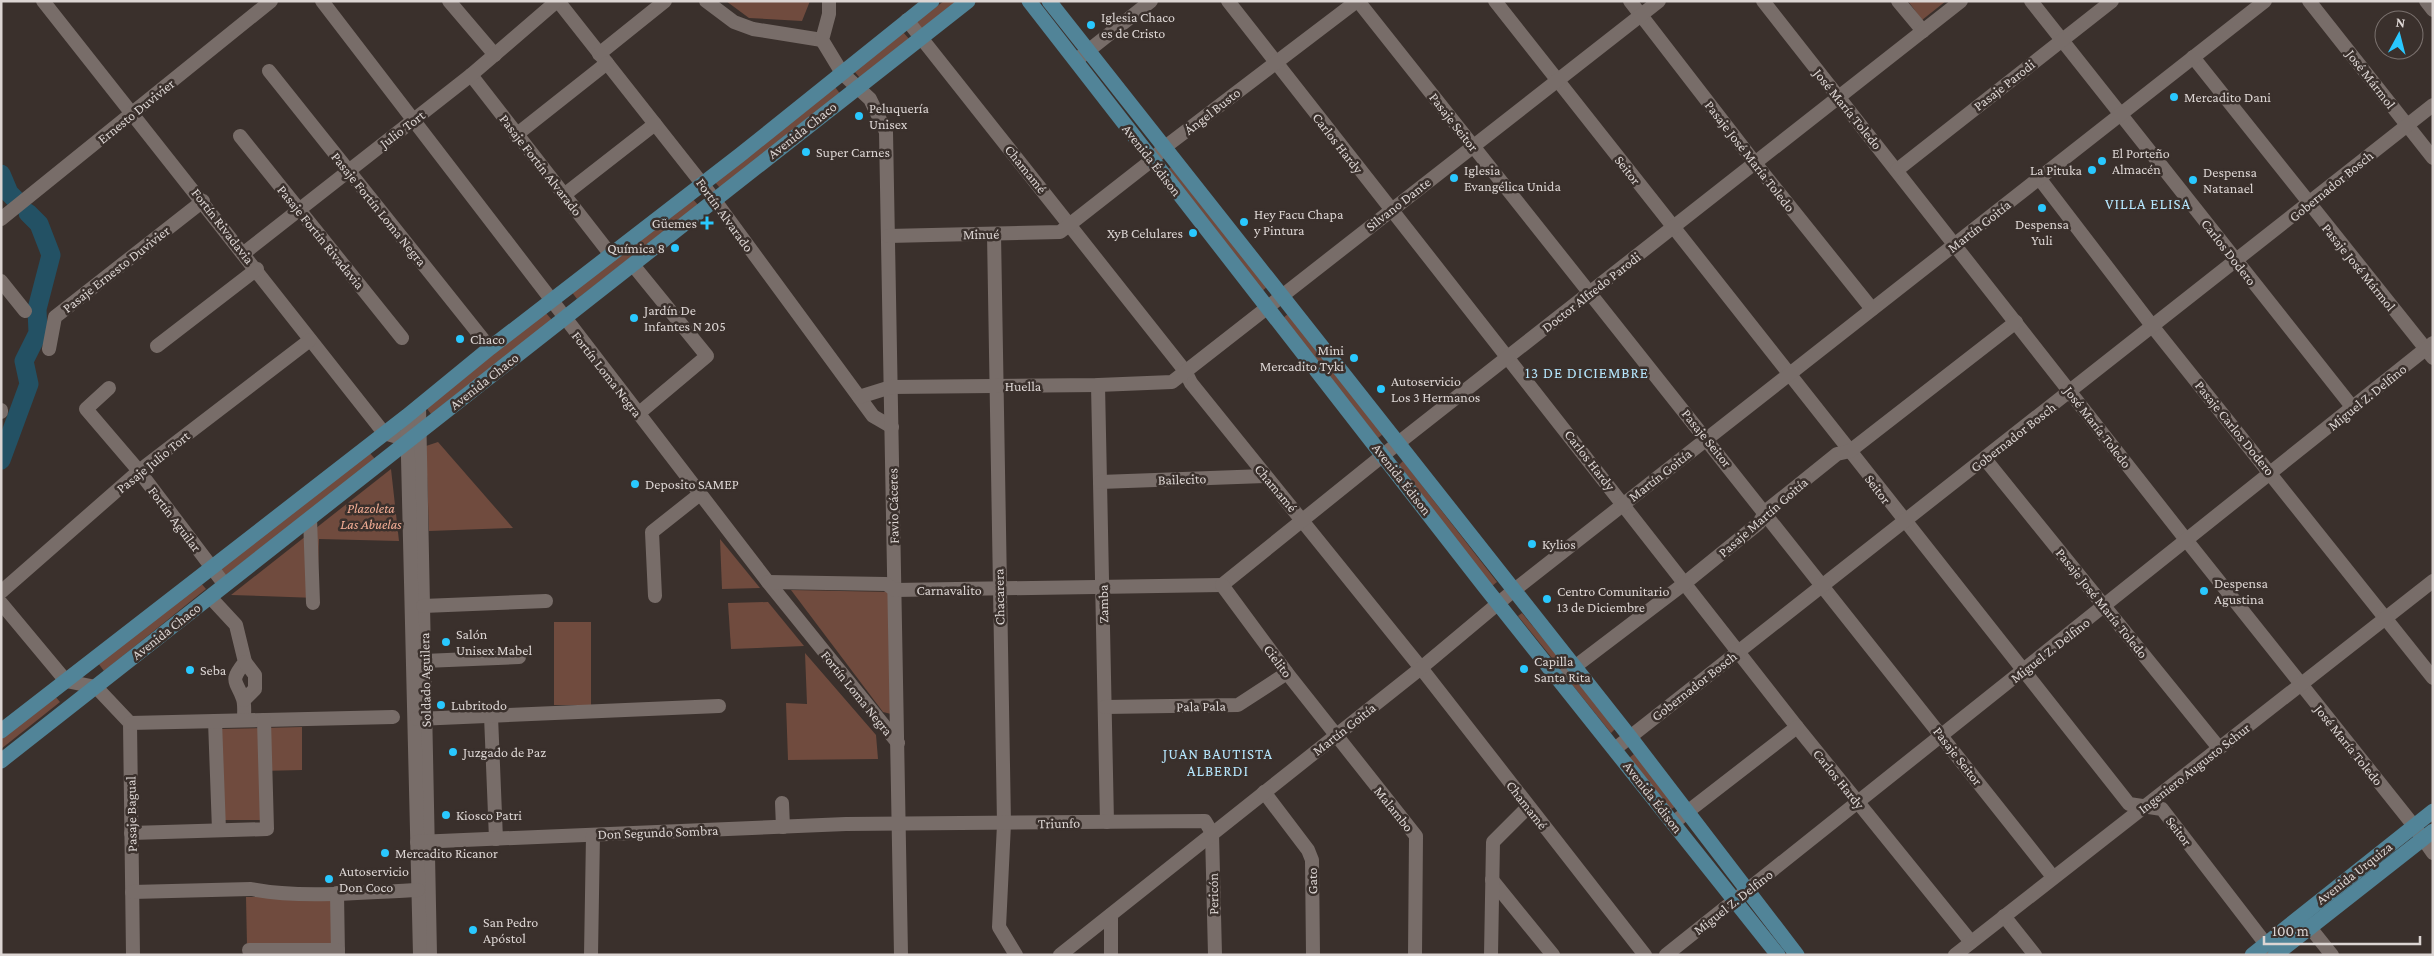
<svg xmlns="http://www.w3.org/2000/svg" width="2434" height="956" viewBox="0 0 2434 956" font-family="'Crimson Pro',serif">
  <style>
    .green { fill: #704b3e }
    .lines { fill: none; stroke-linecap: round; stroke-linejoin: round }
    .river { stroke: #235164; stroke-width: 19 }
    .minor { stroke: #786d69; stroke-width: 14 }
    .major { stroke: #518498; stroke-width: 15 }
    .poi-dot { fill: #29c8ff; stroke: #3a302c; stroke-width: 2 }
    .labels { text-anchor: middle; stroke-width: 5; stroke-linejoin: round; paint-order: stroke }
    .poi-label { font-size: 14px; fill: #dcd5d3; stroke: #3a302c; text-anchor: start }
    .street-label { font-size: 14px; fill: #dcd5d3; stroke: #3a302c }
    .park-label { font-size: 14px; font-style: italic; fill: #f4ae96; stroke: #3a302c }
    .neighbourhood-label { font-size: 15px; letter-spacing: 1px; fill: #b5e6fd; stroke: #3a302c }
  </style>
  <rect width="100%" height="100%" fill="#3a302c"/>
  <!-- green -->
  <g class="green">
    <polygon points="726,1 810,1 802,21 749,18"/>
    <polygon points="944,1 960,1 923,30 916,22"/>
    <polygon points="1908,1 1946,1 1922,20"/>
    <polygon points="903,32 909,39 860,78 854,71"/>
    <polygon points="835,87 841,95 720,188 714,181"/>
    <polygon points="1171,167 1267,287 1262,291 1166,171"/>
    <polygon points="692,198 698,205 577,299 571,291"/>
    <polygon points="546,313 552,320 431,414 425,406"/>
    <polygon points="1288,314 1383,434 1378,438 1283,318"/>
    <polygon points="438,442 513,528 429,531 426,446"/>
    <polygon points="369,452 375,459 226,575 220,567"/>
    <polygon points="1403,461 1497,582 1492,586 1399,465"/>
    <polygon points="391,469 399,541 319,539 317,598 231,595"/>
    <polygon points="720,539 760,588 722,589"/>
    <polygon points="200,582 206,589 104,671 98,663"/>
    <polygon points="791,590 891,592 891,714 883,712"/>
    <polygon points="768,602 804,646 731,649 728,603"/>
    <polygon points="1522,613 1564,664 1560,668 1518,616"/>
    <rect x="554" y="622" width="37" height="83"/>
    <polygon points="805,653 876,735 878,759 788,760 786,703 807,704"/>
    <polygon points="1575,678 1615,729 1611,733 1570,682"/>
    <polygon points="54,695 60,702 1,749 1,737"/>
    <polygon points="302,727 302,770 260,771 261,820 223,820 221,729"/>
    <polygon points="1634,754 1676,806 1670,810 1629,758"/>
    <polygon points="331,896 331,944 247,945 246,897"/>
  </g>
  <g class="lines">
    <!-- river -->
    <g class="river">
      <polyline points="1,174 9,193 16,200"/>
      <polyline points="1,460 29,384 24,361 38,333 37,309 51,255 39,224 28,213"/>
    </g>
    <!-- minor -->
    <g class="minor">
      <polyline points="43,1 384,433 408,440"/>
      <polyline points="322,1 768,582 898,743"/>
      <polyline points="449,1 495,55"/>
      <polyline points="558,1 707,190 873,416 892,427"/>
      <polyline points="706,1 734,22 753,29 822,40"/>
      <polyline points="829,1 829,14 822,40 842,73 870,99 886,132 901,955"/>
      <polyline points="1228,1 1797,727 1971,942"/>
      <path d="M1358,1C1590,293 1823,584 2053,877"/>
      <path d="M1495,1C1705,270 1917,537 2129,804L2162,809L2272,952"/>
      <polyline points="1630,1 1755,163 1872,309"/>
      <polyline points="1763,1 2187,541 2414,826 2433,853"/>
      <polyline points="1898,1 1923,31"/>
      <polyline points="2031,1 2353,408"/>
      <polyline points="2309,1 2433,158"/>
      <polyline points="2426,1 2433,10"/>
      <polyline points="907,20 1185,371 1191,383 1421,668 1645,955"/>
      <polyline points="599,54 665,1"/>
      <polyline points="2193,57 2433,358"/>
      <polyline points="1079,58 1151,1"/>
      <polyline points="269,71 490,348"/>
      <polyline points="471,75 611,255"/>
      <polyline points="516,135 607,63"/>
      <polyline points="240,136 402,338"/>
      <polyline points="1897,170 2112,1"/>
      <polyline points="2039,178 2153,327 2433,678"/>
      <polyline points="564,195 655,124"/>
      <polyline points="1,219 271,1"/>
      <polyline points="994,234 1004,824 999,927 1016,955"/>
      <polyline points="888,236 1060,232 1152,160 1165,147 1357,1"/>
      <polyline points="244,253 471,75 557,1"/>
      <polyline points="633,265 707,356 638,414"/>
      <polyline points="1,281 25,311"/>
      <polyline points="157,346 257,269"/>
      <polyline points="49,349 55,317 203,201"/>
      <polyline points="1098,385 1107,822"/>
      <polyline points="109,388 86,409 139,471 225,585"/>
      <polyline points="859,397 891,387 1098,385 1172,382 1659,1"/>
      <polyline points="419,406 430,955"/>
      <polyline points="1,410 1,412"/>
      <polyline points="407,416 420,955"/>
      <polyline points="1985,459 2219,748"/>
      <polyline points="1100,482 1265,476"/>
      <polyline points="310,518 313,603"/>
      <polyline points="768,582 886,584 895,590 1222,585"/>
      <polyline points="1222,585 1397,444 1961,1"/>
      <polyline points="1222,585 1287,673 1416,836 1415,955"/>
      <polyline points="1,592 139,471 310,340"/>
      <polyline points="655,596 652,532 700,494"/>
      <path d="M210,597L236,625L245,662C228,683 237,680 243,699C245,705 244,714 244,720"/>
      <polyline points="1,603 66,681 96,687 130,723 133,955"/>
      <polyline points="423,606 546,601"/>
      <polyline points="424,661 519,657"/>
      <polyline points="1560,678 1685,583 1759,523 1766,511 1837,454 1850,451 2016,322"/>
      <polyline points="244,700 255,689 255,675 245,662"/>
      <polyline points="1105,707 1238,705 1287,673"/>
      <polyline points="491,716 496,839"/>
      <polyline points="417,719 719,706"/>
      <polyline points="215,721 219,830"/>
      <polyline points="130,723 393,717"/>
      <polyline points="1616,748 2433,105"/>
      <polyline points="1264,792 1308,850 1312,860 1313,955"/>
      <polyline points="782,803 783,827"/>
      <polyline points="1673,823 1797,727"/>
      <polyline points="131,833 267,829 264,720"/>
      <polyline points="417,842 846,824 1205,821 1212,833 1215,955"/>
      <polyline points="1492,880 1553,955"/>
      <path d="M132,892L251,889C302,899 365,892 418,890"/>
      <polyline points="337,893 338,955"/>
      <polyline points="1111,915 1111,955"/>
      <polyline points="2004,916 2035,955"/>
      <polyline points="2304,920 2332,955"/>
      <polyline points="249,950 338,950"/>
      <polyline points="591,955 593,835"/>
      <polyline points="1060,955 1421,668 1513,591 2265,1"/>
      <polyline points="1491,955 1493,842 1528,807"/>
      <polyline points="1666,955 2433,343"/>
      <polyline points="1955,955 2433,581"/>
    </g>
    <!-- major -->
    <g class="major">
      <polyline points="1029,1 1484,586 1778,955"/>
      <polyline points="1049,1 1630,737 1797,955"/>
      <polyline points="1,731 407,416 490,348 740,155 932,1"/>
      <polyline points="1,761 968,1"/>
      <polyline points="2252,955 2433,811"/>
      <polyline points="2275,955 2433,831"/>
    </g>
  </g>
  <!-- markers -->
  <g class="poi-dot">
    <circle cx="1091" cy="25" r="5"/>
    <circle cx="2174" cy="97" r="5"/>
    <circle cx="859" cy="116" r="5"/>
    <circle cx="806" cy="152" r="5"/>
    <circle cx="2102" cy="161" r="5"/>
    <circle cx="2092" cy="170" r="5"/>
    <circle cx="1454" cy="178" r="5"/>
    <circle cx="2193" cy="180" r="5"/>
    <circle cx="2042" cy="208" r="5"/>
    <circle cx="1244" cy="222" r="5"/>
    <path d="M704.5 215.5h5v5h5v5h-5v5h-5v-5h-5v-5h5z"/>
    <circle cx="1193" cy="233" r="5"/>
    <circle cx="675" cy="248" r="5"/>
    <circle cx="634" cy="318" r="5"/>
    <circle cx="460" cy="339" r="5"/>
    <circle cx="1354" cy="358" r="5"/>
    <circle cx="1381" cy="389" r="5"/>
    <circle cx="635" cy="484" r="5"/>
    <circle cx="1532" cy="544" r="5"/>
    <circle cx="2204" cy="591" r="5"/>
    <circle cx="1547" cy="599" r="5"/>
    <circle cx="446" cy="642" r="5"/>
    <circle cx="1524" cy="669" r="5"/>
    <circle cx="190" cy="670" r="5"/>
    <circle cx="441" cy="705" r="5"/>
    <circle cx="453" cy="752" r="5"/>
    <circle cx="446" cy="815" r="5"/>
    <circle cx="385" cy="853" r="5"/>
    <circle cx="329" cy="879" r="5"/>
    <circle cx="473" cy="930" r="5"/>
  </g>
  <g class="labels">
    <!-- poi labels -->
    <g class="poi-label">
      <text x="1101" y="22">Iglesia Chaco<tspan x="1101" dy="16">es de Cristo</tspan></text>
      <text x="2184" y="102">Mercadito Dani</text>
      <text x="869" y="113">Peluquería<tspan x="869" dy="16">Unisex</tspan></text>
      <text x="816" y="157">Super Carnes</text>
      <text x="2112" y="158">El Porteño<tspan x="2112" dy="16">Almacén</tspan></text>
      <text x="1464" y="175">Iglesia<tspan x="1464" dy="16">Evangélica Unida</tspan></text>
      <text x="2082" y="175" text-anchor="end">La Pituka</text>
      <text x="2203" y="177">Despensa<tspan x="2203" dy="16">Natanael</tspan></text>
      <text x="1254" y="219">Hey Facu Chapa<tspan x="1254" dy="16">y Pintura</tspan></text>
      <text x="697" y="228" text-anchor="end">Güemes</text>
      <text x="2042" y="229" text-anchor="middle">Despensa<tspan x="2042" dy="16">Yuli</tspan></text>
      <text x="1183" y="238" text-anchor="end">XyB Celulares</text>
      <text x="665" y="253" text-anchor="end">Química 8</text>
      <text x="644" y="315">Jardín De<tspan x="644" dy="16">Infantes N 205</tspan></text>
      <text x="470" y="344">Chaco</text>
      <text x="1344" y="355" text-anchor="end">Mini<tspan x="1344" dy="16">Mercadito Tyki</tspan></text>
      <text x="1391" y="386">Autoservicio<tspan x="1391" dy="16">Los 3 Hermanos</tspan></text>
      <text x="645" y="489">Deposito SAMEP</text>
      <text x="1542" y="549">Kylios</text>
      <text x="2214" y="588">Despensa<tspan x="2214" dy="16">Agustina</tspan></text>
      <text x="1557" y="596">Centro Comunitario<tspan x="1557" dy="16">13 de Diciembre</tspan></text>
      <text x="456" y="639">Salón<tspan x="456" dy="16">Unisex Mabel</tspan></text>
      <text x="1534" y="666">Capilla<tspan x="1534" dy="16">Santa Rita</tspan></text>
      <text x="200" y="675">Seba</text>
      <text x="451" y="710">Lubritodo</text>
      <text x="463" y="757">Juzgado de Paz</text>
      <text x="456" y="820">Kiosco Patri</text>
      <text x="395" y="858">Mercadito Ricanor</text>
      <text x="339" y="876">Autoservicio<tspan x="339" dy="16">Don Coco</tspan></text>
      <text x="483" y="927">San Pedro<tspan x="483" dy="16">Apóstol</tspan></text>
    </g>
    <!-- street labels -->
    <g class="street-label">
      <text transform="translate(2371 79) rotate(52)" y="5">José Mármol</text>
      <text transform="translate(2004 85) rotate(-38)" y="5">Pasaje Parodi</text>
      <text transform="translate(1848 109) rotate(51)" y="5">José María Toledo</text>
      <text transform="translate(136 111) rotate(-39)" y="5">Ernesto Duvivier</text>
      <text transform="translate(1212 111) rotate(-38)" y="5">Ángel Busto</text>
      <text transform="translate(1454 122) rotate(52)" y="5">Pasaje Seitor</text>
      <text transform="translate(402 129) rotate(-37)" y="5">Julio Tort</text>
      <text transform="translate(802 130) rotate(-38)" y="5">Avenida Chaco</text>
      <text transform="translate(1338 143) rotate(52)" y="5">Carlos Hardy</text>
      <text transform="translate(1750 156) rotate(52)" y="5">Pasaje José María Toledo</text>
      <text transform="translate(1152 160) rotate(52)" y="5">Avenida Édison</text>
      <text transform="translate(541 165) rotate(52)" y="5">Pasaje Fortín Alvarado</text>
      <text transform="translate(1026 169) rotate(51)" y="5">Chamamé</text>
      <text transform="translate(1628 170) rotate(52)" y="5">Seitor</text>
      <text transform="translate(2331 186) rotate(-39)" y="5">Gobernador Bosch</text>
      <text transform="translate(1398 204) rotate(-38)" y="5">Silvano Dante</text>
      <text transform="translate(379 209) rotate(51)" y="5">Pasaje Fortín Loma Negra</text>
      <text transform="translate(725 215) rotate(54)" y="5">Fortín Alvarado</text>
      <text transform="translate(223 226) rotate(52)" y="5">Fortín Rivadavia</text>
      <text transform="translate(1979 226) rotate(-38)" y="5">Martín Goitía</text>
      <text transform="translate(981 234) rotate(-1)" y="5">Minué</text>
      <text transform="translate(321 237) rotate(51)" y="5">Pasaje Fortín Rivadavia</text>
      <text transform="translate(2229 252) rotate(52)" y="5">Carlos Dodero</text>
      <text transform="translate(2359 267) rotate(51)" y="5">Pasaje José Mármol</text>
      <text transform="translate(116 269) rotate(-38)" y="5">Pasaje Ernesto Duvivier</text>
      <text transform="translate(1591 292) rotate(-38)" y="5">Doctor Alfredo Parodi</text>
      <text transform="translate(607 374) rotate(52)" y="5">Fortín Loma Negra</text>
      <text transform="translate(484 381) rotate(-38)" y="5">Avenida Chaco</text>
      <text x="1023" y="391">Huella</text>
      <text transform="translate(2367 397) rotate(-39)" y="5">Miguel Z. Delfino</text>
      <text transform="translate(2098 427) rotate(52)" y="5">José María Toledo</text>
      <text transform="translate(2235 428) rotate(51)" y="5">Pasaje Carlos Dodero</text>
      <text transform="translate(2013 437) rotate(-38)" y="5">Gobernador Bosch</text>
      <text transform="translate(1707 438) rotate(51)" y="5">Pasaje Seitor</text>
      <text transform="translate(1590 460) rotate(52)" y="5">Carlos Hardy</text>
      <text transform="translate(153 462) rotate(-39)" y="5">Pasaje Julio Tort</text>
      <text transform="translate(1660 475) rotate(-38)" y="5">Martín Goitía</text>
      <text transform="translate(1182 479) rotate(-2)" y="5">Bailecito</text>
      <text transform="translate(1402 479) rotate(52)" y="5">Avenida Édison</text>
      <text transform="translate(1276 488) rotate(50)" y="5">Chamamé</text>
      <text transform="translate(1878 489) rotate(53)" y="5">Seitor</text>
      <text transform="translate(893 506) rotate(-91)" y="5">Favio Cáceres</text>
      <text transform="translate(1763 517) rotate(-41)" y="5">Pasaje Martín Goitía</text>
      <text transform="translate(175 519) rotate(53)" y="5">Fortín Aguilar</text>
      <text x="949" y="595">Carnavalito</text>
      <text transform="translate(999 597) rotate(-91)" y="5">Chacarera</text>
      <text transform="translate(2102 603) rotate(51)" y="5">Pasaje José María Toledo</text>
      <text transform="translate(1103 604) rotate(-91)" y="5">Zamba</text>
      <text transform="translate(166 631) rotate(-38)" y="5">Avenida Chaco</text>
      <text transform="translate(2050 650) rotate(-38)" y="5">Miguel Z. Delfino</text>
      <text transform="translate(1278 661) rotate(53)" y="5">Cielito</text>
      <text transform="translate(425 680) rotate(-91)" y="5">Soldado Aguilera</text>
      <text transform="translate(1694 686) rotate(-38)" y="5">Gobernador Bosch</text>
      <text transform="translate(857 693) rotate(51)" y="5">Fortín Loma Negra</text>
      <text transform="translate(1201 706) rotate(-1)" y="5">Pala Pala</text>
      <text transform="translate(1344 729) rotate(-38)" y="5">Martín Goitía</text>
      <text transform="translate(2349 745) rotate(51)" y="5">José María Toledo</text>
      <text transform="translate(1958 756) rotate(52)" y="5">Pasaje Seitor</text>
      <text transform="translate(2194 768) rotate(-38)" y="5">Ingeniero Augusto Schur</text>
      <text transform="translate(1839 779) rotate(51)" y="5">Carlos Hardy</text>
      <text transform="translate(1653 797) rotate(52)" y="5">Avenida Édison</text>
      <text transform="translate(1527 805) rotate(52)" y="5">Chamamé</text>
      <text transform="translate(1394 809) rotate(51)" y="5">Malambo</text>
      <text transform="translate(131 814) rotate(-91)" y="5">Pasaje Bagual</text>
      <text transform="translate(1059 823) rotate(-1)" y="5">Triunfo</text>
      <text transform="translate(2179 831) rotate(53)" y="5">Seitor</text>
      <text transform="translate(658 832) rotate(-2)" y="5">Don Segundo Sombra</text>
      <text transform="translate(2354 873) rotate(-38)" y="5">Avenida Urquiza</text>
      <text transform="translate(1312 881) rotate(-91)" y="5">Gato</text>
      <text transform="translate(1213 894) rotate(-91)" y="5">Pericón</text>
      <text transform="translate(1733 902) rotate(-38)" y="5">Miguel Z. Delfino</text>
    </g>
    <!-- park labels -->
    <g class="park-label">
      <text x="371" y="513">Plazoleta<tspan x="371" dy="16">Las Abuelas</tspan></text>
    </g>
    <!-- neighbourhood labels -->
    <g class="neighbourhood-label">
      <text x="2148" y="209">VILLA ELISA</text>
      <text x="1587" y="378">13 DE DICIEMBRE</text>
      <text x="1218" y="759">JUAN BAUTISTA<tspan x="1218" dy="17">ALBERDI</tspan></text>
    </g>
  </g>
  <!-- border -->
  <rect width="2434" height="956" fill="none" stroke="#dcd5d3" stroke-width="5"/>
  <!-- north arrow -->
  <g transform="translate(2399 35) rotate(7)"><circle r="24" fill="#3a302c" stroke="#7b726f"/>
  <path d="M0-4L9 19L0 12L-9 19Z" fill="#29c8ff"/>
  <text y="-8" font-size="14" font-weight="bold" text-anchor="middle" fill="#dcd5d3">N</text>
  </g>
  <!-- scale -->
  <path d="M2264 936v8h156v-8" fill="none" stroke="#dcd5d3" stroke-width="2.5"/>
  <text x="2272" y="936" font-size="15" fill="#dcd5d3" stroke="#3a302c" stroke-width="4" paint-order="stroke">100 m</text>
</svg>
